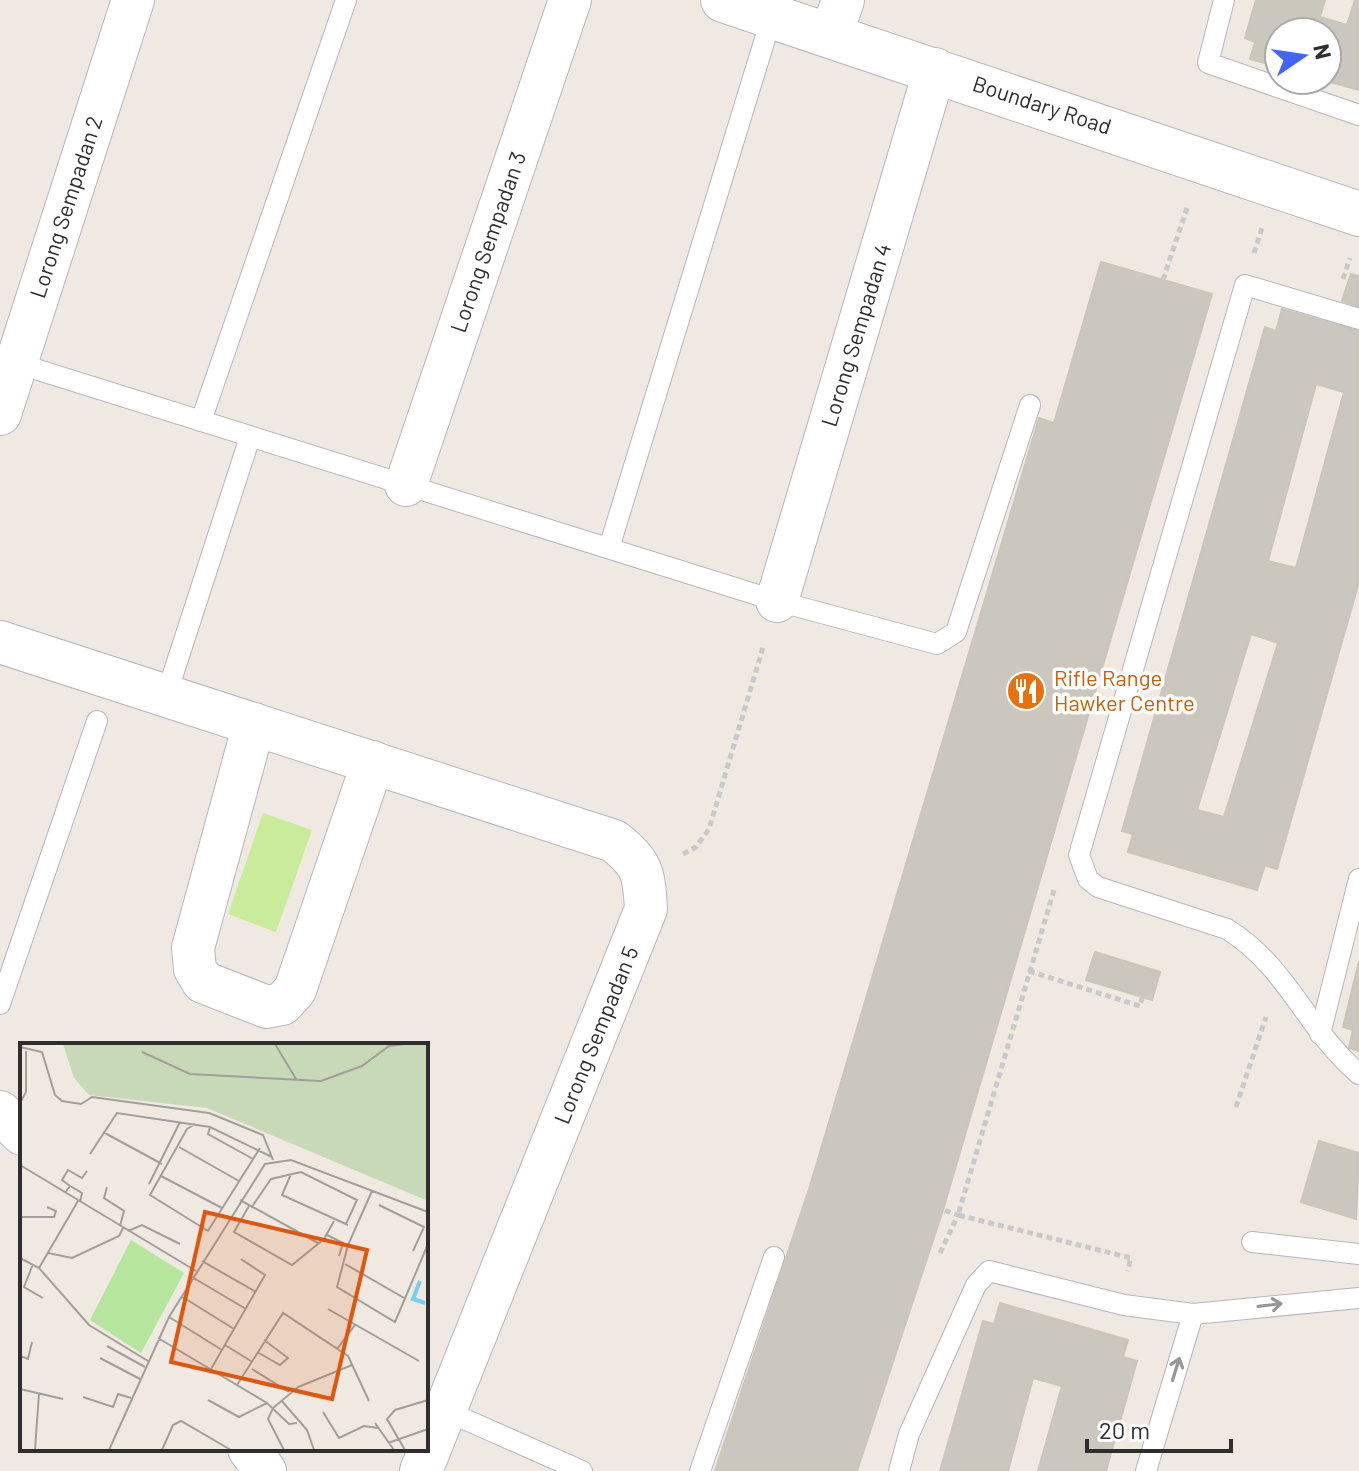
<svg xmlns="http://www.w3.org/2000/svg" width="1359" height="1471" viewBox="0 0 1359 1471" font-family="Barlow,sans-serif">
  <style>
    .pitch { fill: #c9ec9a }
    .building { fill: #cbc7bf; stroke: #cbc5ba; stroke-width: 2; fill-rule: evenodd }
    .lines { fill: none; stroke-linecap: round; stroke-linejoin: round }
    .lane-casing { stroke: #b4b7c1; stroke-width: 22 }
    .street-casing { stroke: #b4b7c1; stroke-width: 44 }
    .secondary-casing { stroke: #b4b7c1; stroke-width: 46 }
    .path { stroke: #c9c9c9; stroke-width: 5; stroke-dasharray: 6 4; stroke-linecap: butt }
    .lane { stroke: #fff; stroke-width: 20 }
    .street { stroke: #fff; stroke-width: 42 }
    .secondary { stroke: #fff; stroke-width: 44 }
    .oneway { stroke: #969696 }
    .labels { text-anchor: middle; stroke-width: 7; stroke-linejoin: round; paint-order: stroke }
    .street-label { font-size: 22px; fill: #2e2e2e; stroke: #fff }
    .food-label { font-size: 22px; fill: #c56008; stroke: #fff; text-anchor: start }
    .inset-river { fill: none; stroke: #75cff0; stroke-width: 4 }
    .inset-road { fill: none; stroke: #a29e99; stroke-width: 2 }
    .view { fill: #df570e; fill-opacity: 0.15; stroke: #df570e; stroke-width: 4 }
    .inset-edge { fill: none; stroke: #2e2e2e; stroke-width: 4 }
  </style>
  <rect width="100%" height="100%" fill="#efe9e1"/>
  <!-- pitch -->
  <polygon class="pitch" points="263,813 312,830 276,932 228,914"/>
  <!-- building -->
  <g class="building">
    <polygon points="1256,0 1325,0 1320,17 1347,25 1355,0 1359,0 1359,90 1323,80 1327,80 1327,32 1279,32 1279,67 1250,59 1255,42 1245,38"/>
    <polygon points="1101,262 1212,294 943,1210 857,1471 715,1471 810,1186 1039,418 1054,423"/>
    <polygon points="1351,274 1359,276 1359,307 1342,301"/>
    <path d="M1282,309L1359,331V582L1277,869L1265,865L1257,890L1128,852L1133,834L1122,831L1265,327L1276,331ZM1316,384L1344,392L1296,568L1268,561ZM1251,634L1278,643L1224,817L1197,810Z"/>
    <polygon points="1095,952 1160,972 1152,1000 1086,980"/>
    <polygon points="1359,961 1359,1051 1349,1048 1353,1030 1343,1027"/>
    <polygon points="1319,1141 1359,1153 1356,1219 1301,1202"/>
    <polygon points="1000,1303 1128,1340 1123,1357 1137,1361 1106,1471 1038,1471 1062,1386 1033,1378 1008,1471 940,1471 983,1321 994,1324"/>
  </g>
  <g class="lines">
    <defs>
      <g id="lane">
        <polyline points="1224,0 1208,63 1359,115"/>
        <path d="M1359,319L1245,285L1079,855L1088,879L1098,887L1227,929C1288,967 1306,1029 1359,1074"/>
        <polyline points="16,363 777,601 937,644 956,632 1030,405"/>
        <polyline points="201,421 346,0"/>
        <polyline points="609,548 772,16"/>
        <polyline points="166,696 250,437"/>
        <polyline points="0,1004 97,721"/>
        <polyline points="1320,1034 1359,879"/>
        <polyline points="1252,1242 1359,1254"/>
        <polyline points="446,1411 582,1471"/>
        <polyline points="700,1471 774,1257"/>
        <polyline points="899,1471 909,1434 976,1285 989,1271 1124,1305 1193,1314 1359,1298"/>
        <polyline points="1146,1471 1193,1314"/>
      </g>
      <g id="street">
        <polyline points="831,36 843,0"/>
        <polyline points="0,414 133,0"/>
        <polyline points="406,485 570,0"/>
        <polyline points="777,601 935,69"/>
        <path d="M0,642L614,841C643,864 644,873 646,909L421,1471"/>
        <polyline points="254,724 193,948 195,969 203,982 267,1007 282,1004 295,990 373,762"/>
        <polyline points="0,1112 22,1134"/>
        <polyline points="249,1449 265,1471"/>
      </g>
      <polyline id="secondary" points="723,0 1359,214"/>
    </defs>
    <!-- lane casing -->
    <use href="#lane" class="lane-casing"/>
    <!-- street casing -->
    <use href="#street" class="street-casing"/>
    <!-- secondary casing -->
    <use href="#secondary" class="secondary-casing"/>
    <!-- path -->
    <g class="path">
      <polyline points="1254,253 1262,228"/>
      <polyline points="1343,279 1350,258"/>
      <polyline points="1163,280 1188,205"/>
      <polyline points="683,854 696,847 709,829 764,644"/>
      <polyline points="1054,890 958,1215 1131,1258 1127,1271"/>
      <polyline points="1029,971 1140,1006 1142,998"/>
      <polyline points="1236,1107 1266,1017"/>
      <polyline points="940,1253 958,1215 943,1210"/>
    </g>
    <!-- lane -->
    <use href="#lane" class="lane"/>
    <!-- street -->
    <use href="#street" class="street"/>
    <!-- secondary -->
    <use href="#secondary" class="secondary"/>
  </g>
  <!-- one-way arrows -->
  <defs><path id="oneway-shaft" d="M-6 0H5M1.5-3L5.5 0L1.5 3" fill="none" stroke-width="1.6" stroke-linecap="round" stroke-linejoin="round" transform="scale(2)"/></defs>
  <g class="oneway">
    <use href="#oneway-shaft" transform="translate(1270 1305) rotate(-7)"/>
    <use href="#oneway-shaft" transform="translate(1176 1369) rotate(-73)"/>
  </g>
  <!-- icons -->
  <defs>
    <symbol id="restaurant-disc" viewBox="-11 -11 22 22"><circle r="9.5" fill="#e8710a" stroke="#fff"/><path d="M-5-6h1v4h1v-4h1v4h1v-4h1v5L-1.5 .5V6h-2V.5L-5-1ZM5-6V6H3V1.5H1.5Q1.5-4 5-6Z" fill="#fff"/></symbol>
  </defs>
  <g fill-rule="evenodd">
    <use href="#restaurant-disc" x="1004" y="669" width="44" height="44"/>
  </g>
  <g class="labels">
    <!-- street labels -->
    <g class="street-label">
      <text transform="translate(1042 105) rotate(18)" y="8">Boundary Road</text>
      <text transform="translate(66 207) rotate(-72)" y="8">Lorong Sempadan 2</text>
      <text transform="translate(488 242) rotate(-71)" y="8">Lorong Sempadan 3</text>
      <text transform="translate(856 335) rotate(-73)" y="8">Lorong Sempadan 4</text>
      <text transform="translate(596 1035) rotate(-68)" y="8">Lorong Sempadan 5</text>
    </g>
    <!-- food labels -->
    <g class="food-label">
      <text x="1054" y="686">Rifle Range<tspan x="1054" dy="25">Hawker Centre</tspan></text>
    </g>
  </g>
  <!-- overview -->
  <g transform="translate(20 1043)">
    <rect width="408" height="408" fill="#efe9e1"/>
    <path d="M111,197L164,230L121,310L70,277Z" fill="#b6e59e"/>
    <path d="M43,1H408V158L187,65L69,52L54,35Z" fill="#c8d9b8"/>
    <path class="inset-river" d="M400,238L393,256L405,260"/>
    <path class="inset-road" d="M255,1L276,36M0,4L22,9L35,52L42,58L61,61L72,54L189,70L243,92L253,117M122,9L170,31L301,38L342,23L369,3L385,1M0,60L6,49V8M175,81L167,86L130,152L188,188L240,105M190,84L188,91L233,116M83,89L142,121M159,104L219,138M70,111L97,70L190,84L252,114M0,122L176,228M271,131L262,152L328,182M141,133L202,165M129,141L160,79M50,143L42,137L48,127L62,135L67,128M87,144L84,155L104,168L100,183M352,148L328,202L317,244L375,279L408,201M45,150L50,143L62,150L60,159M220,157L298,200M359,162L404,184L393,208M229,163L214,189L272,222L304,196L314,178M231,165L251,136L281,129L337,157L326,181M0,174H34L36,168L27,164M108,188L122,182L160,201M307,192L323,200L319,213M28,210L52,215L99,193L103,185M0,215L19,225L69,282L128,318M182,218L236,249M13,221L4,244L23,255M325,221L386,256M19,225L58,158M172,234L226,266M161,253L214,286M308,266L399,318M149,274L202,307M138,295L247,360L269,381L277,380M205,302L231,318M87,303L125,324M317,306L335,282M237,309L260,322L268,315L244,297M0,313L8,316L12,299M80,315L120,336M191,326L245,232L221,216M232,326L269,349M217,342L263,270L328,313L349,358M0,346L43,356M63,354L93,364L98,351L111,355M188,357L219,374L247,360M261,357L287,387L294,407M303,369L319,395L344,383L358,385M355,380L374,407M368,400L408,386M15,407L19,350M89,407L149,274L245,121L271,117L408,169M142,407L153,382L161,378L211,407M264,407L248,376L253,365L278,344L332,322M385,407L367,376L375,367L408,357"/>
    <path class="view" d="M185,169L347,207L312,356L151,319Z"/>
    <rect width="408" height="408" class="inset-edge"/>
  </g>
  <!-- north arrow -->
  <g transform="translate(1303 56) rotate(77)"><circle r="38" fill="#ffffff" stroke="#ababab" stroke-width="2"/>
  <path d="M0-6L14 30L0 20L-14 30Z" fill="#4264fb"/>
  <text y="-12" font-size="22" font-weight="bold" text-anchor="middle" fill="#2e2e2e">N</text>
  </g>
  <!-- scale -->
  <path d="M1087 1439v12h144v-12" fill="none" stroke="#2e2e2e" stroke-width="4"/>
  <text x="1099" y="1439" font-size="24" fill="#2e2e2e" stroke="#ffffff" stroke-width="6" paint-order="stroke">20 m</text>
</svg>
